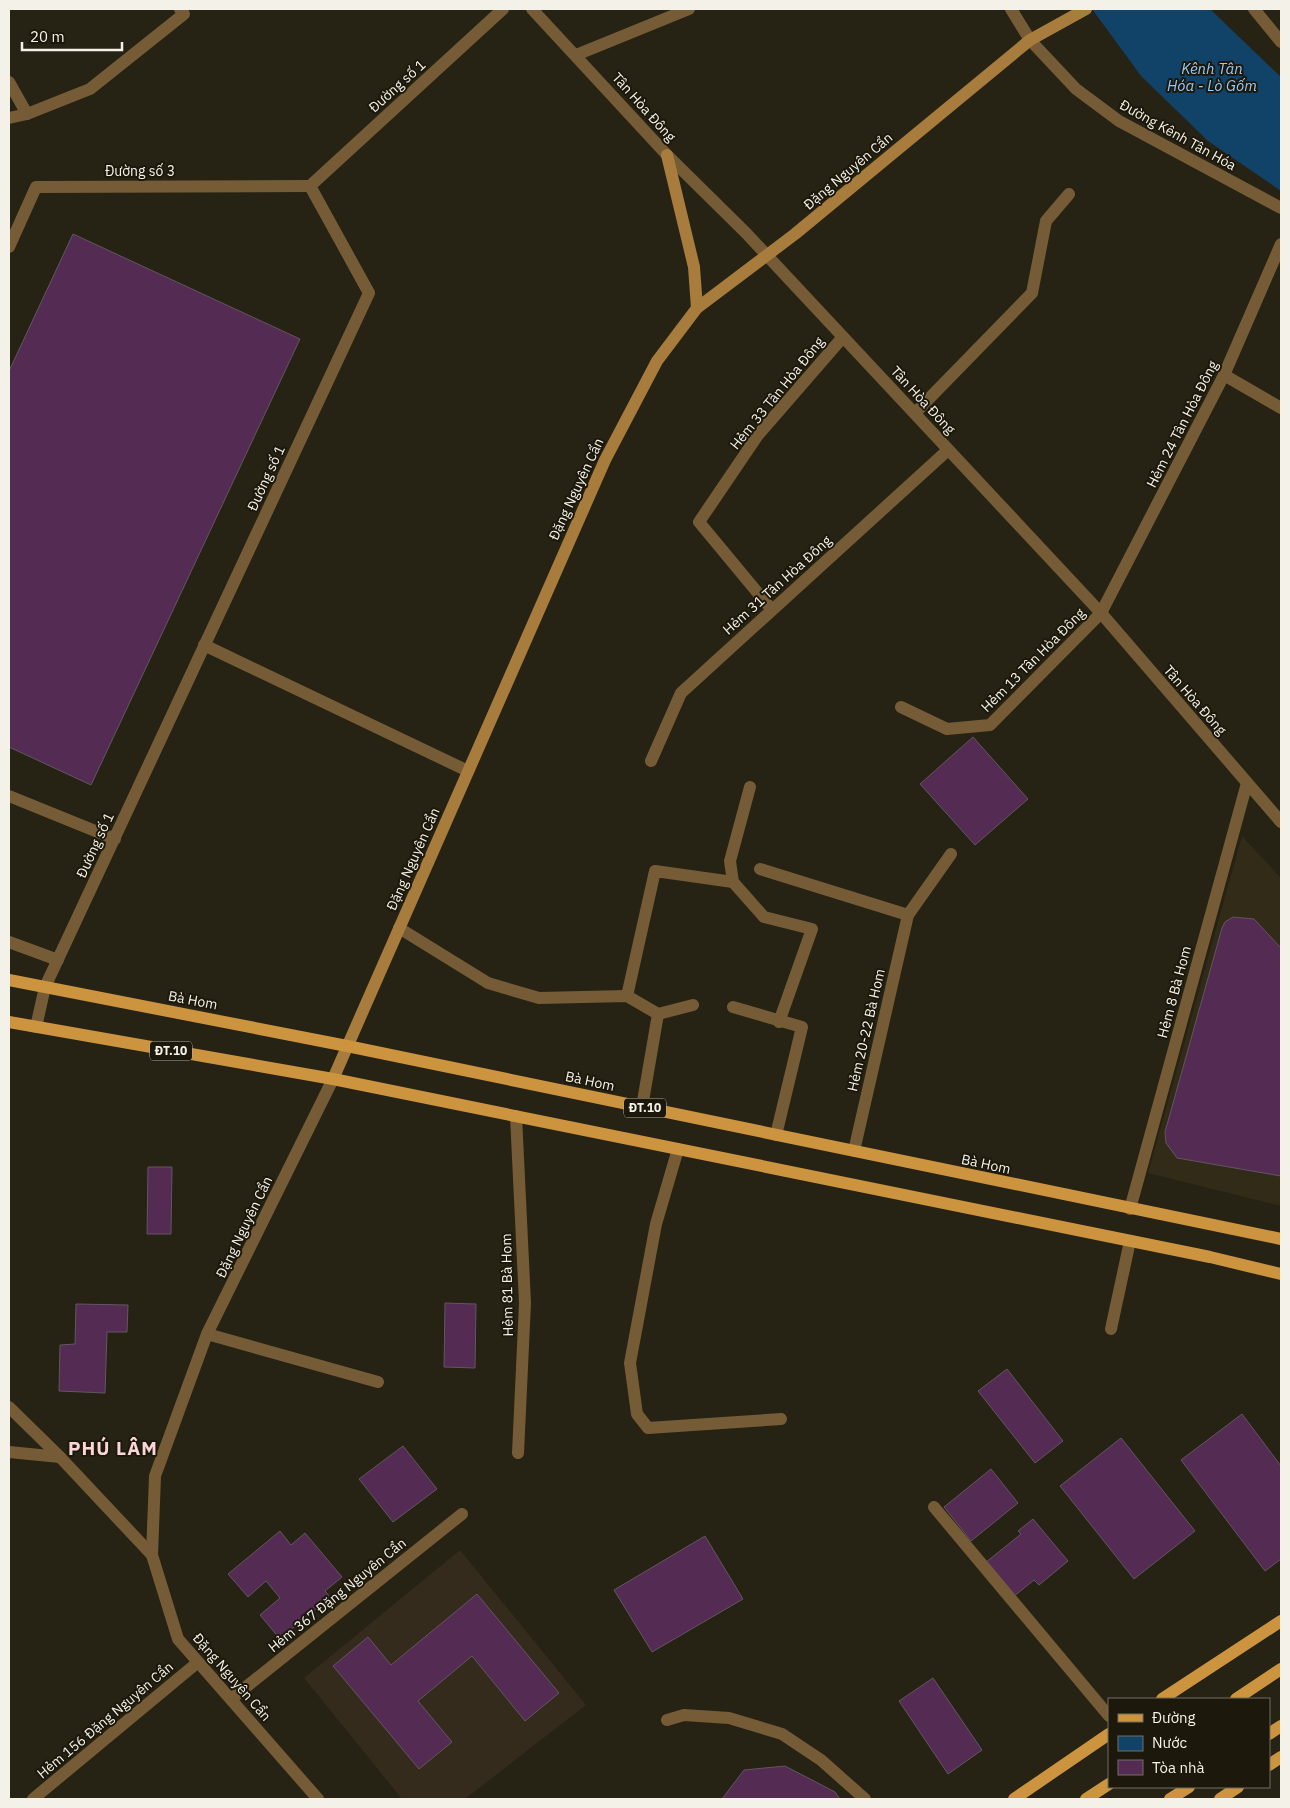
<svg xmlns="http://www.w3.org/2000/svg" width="1290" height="1808" viewBox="0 0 1290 1808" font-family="'IBM Plex Sans',sans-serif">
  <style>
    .built { fill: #312b17 }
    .education { fill: #352b1c }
    .water { fill: #114268 }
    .building { fill: #542c53; stroke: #625662 }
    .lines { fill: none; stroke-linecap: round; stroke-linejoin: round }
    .service { stroke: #765c36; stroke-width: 12 }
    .minor { stroke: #765c36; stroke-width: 12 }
    .tertiary { stroke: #765c36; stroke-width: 12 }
    .secondary { stroke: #a77c3c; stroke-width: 12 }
    .primary { stroke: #cc943f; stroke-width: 12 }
    .labels { text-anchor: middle; stroke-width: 4; stroke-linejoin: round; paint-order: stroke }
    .shield { fill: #1c180b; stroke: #b3b0a6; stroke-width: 1 }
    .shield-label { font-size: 12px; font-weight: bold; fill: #f4f1e8 }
    .street-label { font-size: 14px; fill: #f4f1e8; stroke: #1c180b }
    .water-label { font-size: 15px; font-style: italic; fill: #93c9fa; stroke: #1c180b }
    .district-label { font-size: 19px; font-weight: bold; letter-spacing: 1px; fill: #fad6d9; stroke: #1c180b }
  </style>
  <rect width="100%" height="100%" fill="#262214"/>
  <!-- built -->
  <polygon class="built" points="1242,836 1281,878 1281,1206 1148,1173"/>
  <!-- education -->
  <polygon class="education" points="460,1550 586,1705 465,1799 402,1799 304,1678"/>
  <!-- water -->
  <polygon class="water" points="1092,9 1210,9 1281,77 1281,191 1208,141 1141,76"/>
  <!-- building -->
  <g class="building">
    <polygon points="73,234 300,339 91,785 9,747 9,371"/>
    <polygon points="973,737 1028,799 975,845 920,784"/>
    <polygon points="1233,917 1254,919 1281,948 1281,1176 1177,1158 1166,1143 1165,1132 1222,928 1225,922"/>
    <polygon points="148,1167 172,1167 171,1234 147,1234"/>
    <polygon points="445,1303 476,1304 475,1368 444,1367"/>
    <polygon points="76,1304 128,1305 127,1332 107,1332 105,1393 59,1391 60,1345 75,1344"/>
    <polygon points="1007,1369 1063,1441 1035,1463 978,1391"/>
    <polygon points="1242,1414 1281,1466 1281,1559 1265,1571 1181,1460"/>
    <polygon points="1121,1438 1195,1531 1134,1579 1060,1486"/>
    <polygon points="403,1446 437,1489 393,1522 359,1479"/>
    <polygon points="991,1469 1018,1503 971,1541 944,1507"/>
    <polygon points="1033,1519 1068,1561 1039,1585 1034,1580 1013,1597 985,1563 1021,1534 1018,1531"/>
    <polygon points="280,1531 291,1545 305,1533 342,1577 325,1591 330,1597 280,1639 260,1615 280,1598 266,1581 248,1597 228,1574"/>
    <polygon points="705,1536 743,1599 652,1652 614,1590"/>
    <polygon points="477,1594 559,1693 525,1721 472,1656 418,1701 452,1742 419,1769 333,1666 368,1637 391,1665"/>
    <polygon points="933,1678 982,1750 948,1774 899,1701"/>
    <polygon points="785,1766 835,1792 840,1799 722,1799 744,1770"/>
  </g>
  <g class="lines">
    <!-- service -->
    <g class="service">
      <polyline points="576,55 689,9"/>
      <polyline points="9,82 27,114"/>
      <polyline points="9,118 27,114 90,89 184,14 180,9"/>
      <polyline points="9,247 36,187 310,186"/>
      <polyline points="1224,375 1281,408"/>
      <polyline points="915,413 1032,293 1046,221 1069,194"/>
      <polyline points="772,610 699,522 758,435 843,337"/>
      <polyline points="204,645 468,771"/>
      <polyline points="901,707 947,729 990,725 1101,613 1224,375 1281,244"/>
      <polyline points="651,761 681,693 948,450"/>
      <polyline points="750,787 730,861 733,882 764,917 812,929 779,1022"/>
      <polyline points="9,796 115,839"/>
      <polyline points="760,869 908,915"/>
      <polyline points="399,928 488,983 539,998 627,996 658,1014 693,1005"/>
      <polyline points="9,942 58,960"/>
      <polyline points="627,996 655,871 733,882"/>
      <polyline points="733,1007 802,1027 776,1135"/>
      <polyline points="36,1027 45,987 369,293 310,186 503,9"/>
      <polyline points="642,1107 658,1014"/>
      <polyline points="516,1116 525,1303 518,1453"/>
      <polyline points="678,1149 656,1224 630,1363 637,1414 648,1428 781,1419"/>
      <polyline points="854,1151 908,915 951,854"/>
      <polyline points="207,1334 378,1382"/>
      <polyline points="9,1407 60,1457 152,1555"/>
      <polyline points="9,1452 60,1457"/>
      <polyline points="934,1507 1109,1716"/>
      <polyline points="231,1699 462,1514"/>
      <polyline points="33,1799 197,1663"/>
    </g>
    <!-- minor -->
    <g class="minor">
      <polyline points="1130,1209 1247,783"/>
      <polyline points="1111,1329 1130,1241"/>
      <polyline points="667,1720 684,1715 729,1718 782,1734 821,1760 865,1799"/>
    </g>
    <!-- tertiary -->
    <g class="tertiary">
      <polyline points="532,9 667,155 746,233 1101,613 1281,822"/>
      <polyline points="1011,9 1030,40 1076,89 1119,121 1281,208"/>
      <polyline points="1254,9 1281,42"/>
      <polyline points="318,1799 178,1639 152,1555 155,1476 207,1334 333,1079"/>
    </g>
    <!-- secondary -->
    <g class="secondary">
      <polyline points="667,155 694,267 697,308"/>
      <polyline points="333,1079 605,460 657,361 697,308 795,234 1030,40 1086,9"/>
    </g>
    <!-- primary -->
    <g class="primary">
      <polyline points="9,980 347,1046 1281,1239"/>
      <polyline points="9,1022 333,1079 1210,1257 1281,1274"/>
      <polyline points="1162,1699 1281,1621"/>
      <polyline points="1236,1699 1281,1669"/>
      <polyline points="1269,1734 1281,1726"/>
      <polyline points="1269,1765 1281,1757"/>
      <polyline points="1014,1799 1109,1734"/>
      <polyline points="1086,1799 1109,1784"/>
      <polyline points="1170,1799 1189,1787"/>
      <polyline points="1220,1799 1238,1787"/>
    </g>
  </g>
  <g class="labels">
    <!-- shield labels -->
    <g class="shield">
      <rect x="150" y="1041.5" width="42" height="19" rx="4"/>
      <rect x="624" y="1098.5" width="42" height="19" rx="4"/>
    </g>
    <g class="shield-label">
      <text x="171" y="1055">ĐT.10</text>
      <text x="645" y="1112">ĐT.10</text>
    </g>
    <!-- street labels -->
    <g class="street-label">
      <text transform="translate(397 86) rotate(-42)" y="5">Đường số 1</text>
      <text transform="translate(644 107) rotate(48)" y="5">Tân Hòa Đông</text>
      <text transform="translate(1178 135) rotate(29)" y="5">Đường Kênh Tân Hóa</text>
      <text x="140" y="176">Đường số 3</text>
      <text transform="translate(848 171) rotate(-40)" y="5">Đặng Nguyên Cẩn</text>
      <text transform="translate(777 393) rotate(-51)" y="5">Hẻm 33 Tân Hòa Đông</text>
      <text transform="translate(923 400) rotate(47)" y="5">Tân Hòa Đông</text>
      <text transform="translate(1182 424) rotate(-63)" y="5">Hẻm 24 Tân Hòa Đông</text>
      <text transform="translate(266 478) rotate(-65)" y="5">Đường số 1</text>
      <text transform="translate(576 489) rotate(-65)" y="5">Đặng Nguyên Cẩn</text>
      <text transform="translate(777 585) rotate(-42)" y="5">Hẻm 31 Tân Hòa Đông</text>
      <text transform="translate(1033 660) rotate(-45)" y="5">Hẻm 13 Tân Hòa Đông</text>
      <text transform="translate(1195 700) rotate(49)" y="5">Tân Hòa Đông</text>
      <text transform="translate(95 845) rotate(-65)" y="5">Đường số 1</text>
      <text transform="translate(413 859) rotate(-66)" y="5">Đặng Nguyên Cẩn</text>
      <text transform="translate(1174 992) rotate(-75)" y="5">Hẻm 8 Bà Hom</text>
      <text transform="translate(193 1000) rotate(11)" y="5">Bà Hom</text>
      <text transform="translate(866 1030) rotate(-77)" y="5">Hẻm 20-22 Bà Hom</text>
      <text transform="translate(590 1081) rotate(12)" y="5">Bà Hom</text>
      <text transform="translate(986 1164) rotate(12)" y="5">Bà Hom</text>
      <text transform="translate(244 1227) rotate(-64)" y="5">Đặng Nguyên Cẩn</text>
      <text transform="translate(507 1285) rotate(-91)" y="5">Hẻm 81 Bà Hom</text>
      <text transform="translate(337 1595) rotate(-39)" y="5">Hẻm 367 Đặng Nguyên Cẩn</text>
      <text transform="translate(232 1677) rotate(49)" y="5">Đặng Nguyên Cẩn</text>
      <text transform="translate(105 1720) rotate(-40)" y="5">Hẻm 156 Đặng Nguyên Cẩn</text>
    </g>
    <!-- water labels -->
    <g class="water-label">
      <text x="1212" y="74">Kênh Tân<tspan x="1212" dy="17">Hóa - Lò Gốm</tspan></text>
    </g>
    <!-- district labels -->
    <g class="district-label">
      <text x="113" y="1455">PHÚ LÂM</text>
    </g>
  </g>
  <!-- border -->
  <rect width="1290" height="1808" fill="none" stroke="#f4f1e8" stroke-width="20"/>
  <!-- legend -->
  <rect x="1108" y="1698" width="162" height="90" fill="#1c180b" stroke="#726f63"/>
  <rect x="1118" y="1714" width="25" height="8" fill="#cc943f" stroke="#726f63"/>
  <text x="1152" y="1723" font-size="15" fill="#f4f1e8">Đường</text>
  <rect x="1118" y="1736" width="25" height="15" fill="#114268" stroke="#726f63"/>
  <text x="1152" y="1748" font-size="15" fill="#f4f1e8">Nước</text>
  <rect x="1118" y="1760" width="25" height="15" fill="#542c53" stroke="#726f63"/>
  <text x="1152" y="1773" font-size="15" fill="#f4f1e8">Tòa nhà</text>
  <!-- scale -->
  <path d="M22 42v8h100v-8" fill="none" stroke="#f4f1e8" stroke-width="2.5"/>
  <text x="30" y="42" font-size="15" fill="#f4f1e8" stroke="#1c180b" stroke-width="4" paint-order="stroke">20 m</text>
</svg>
